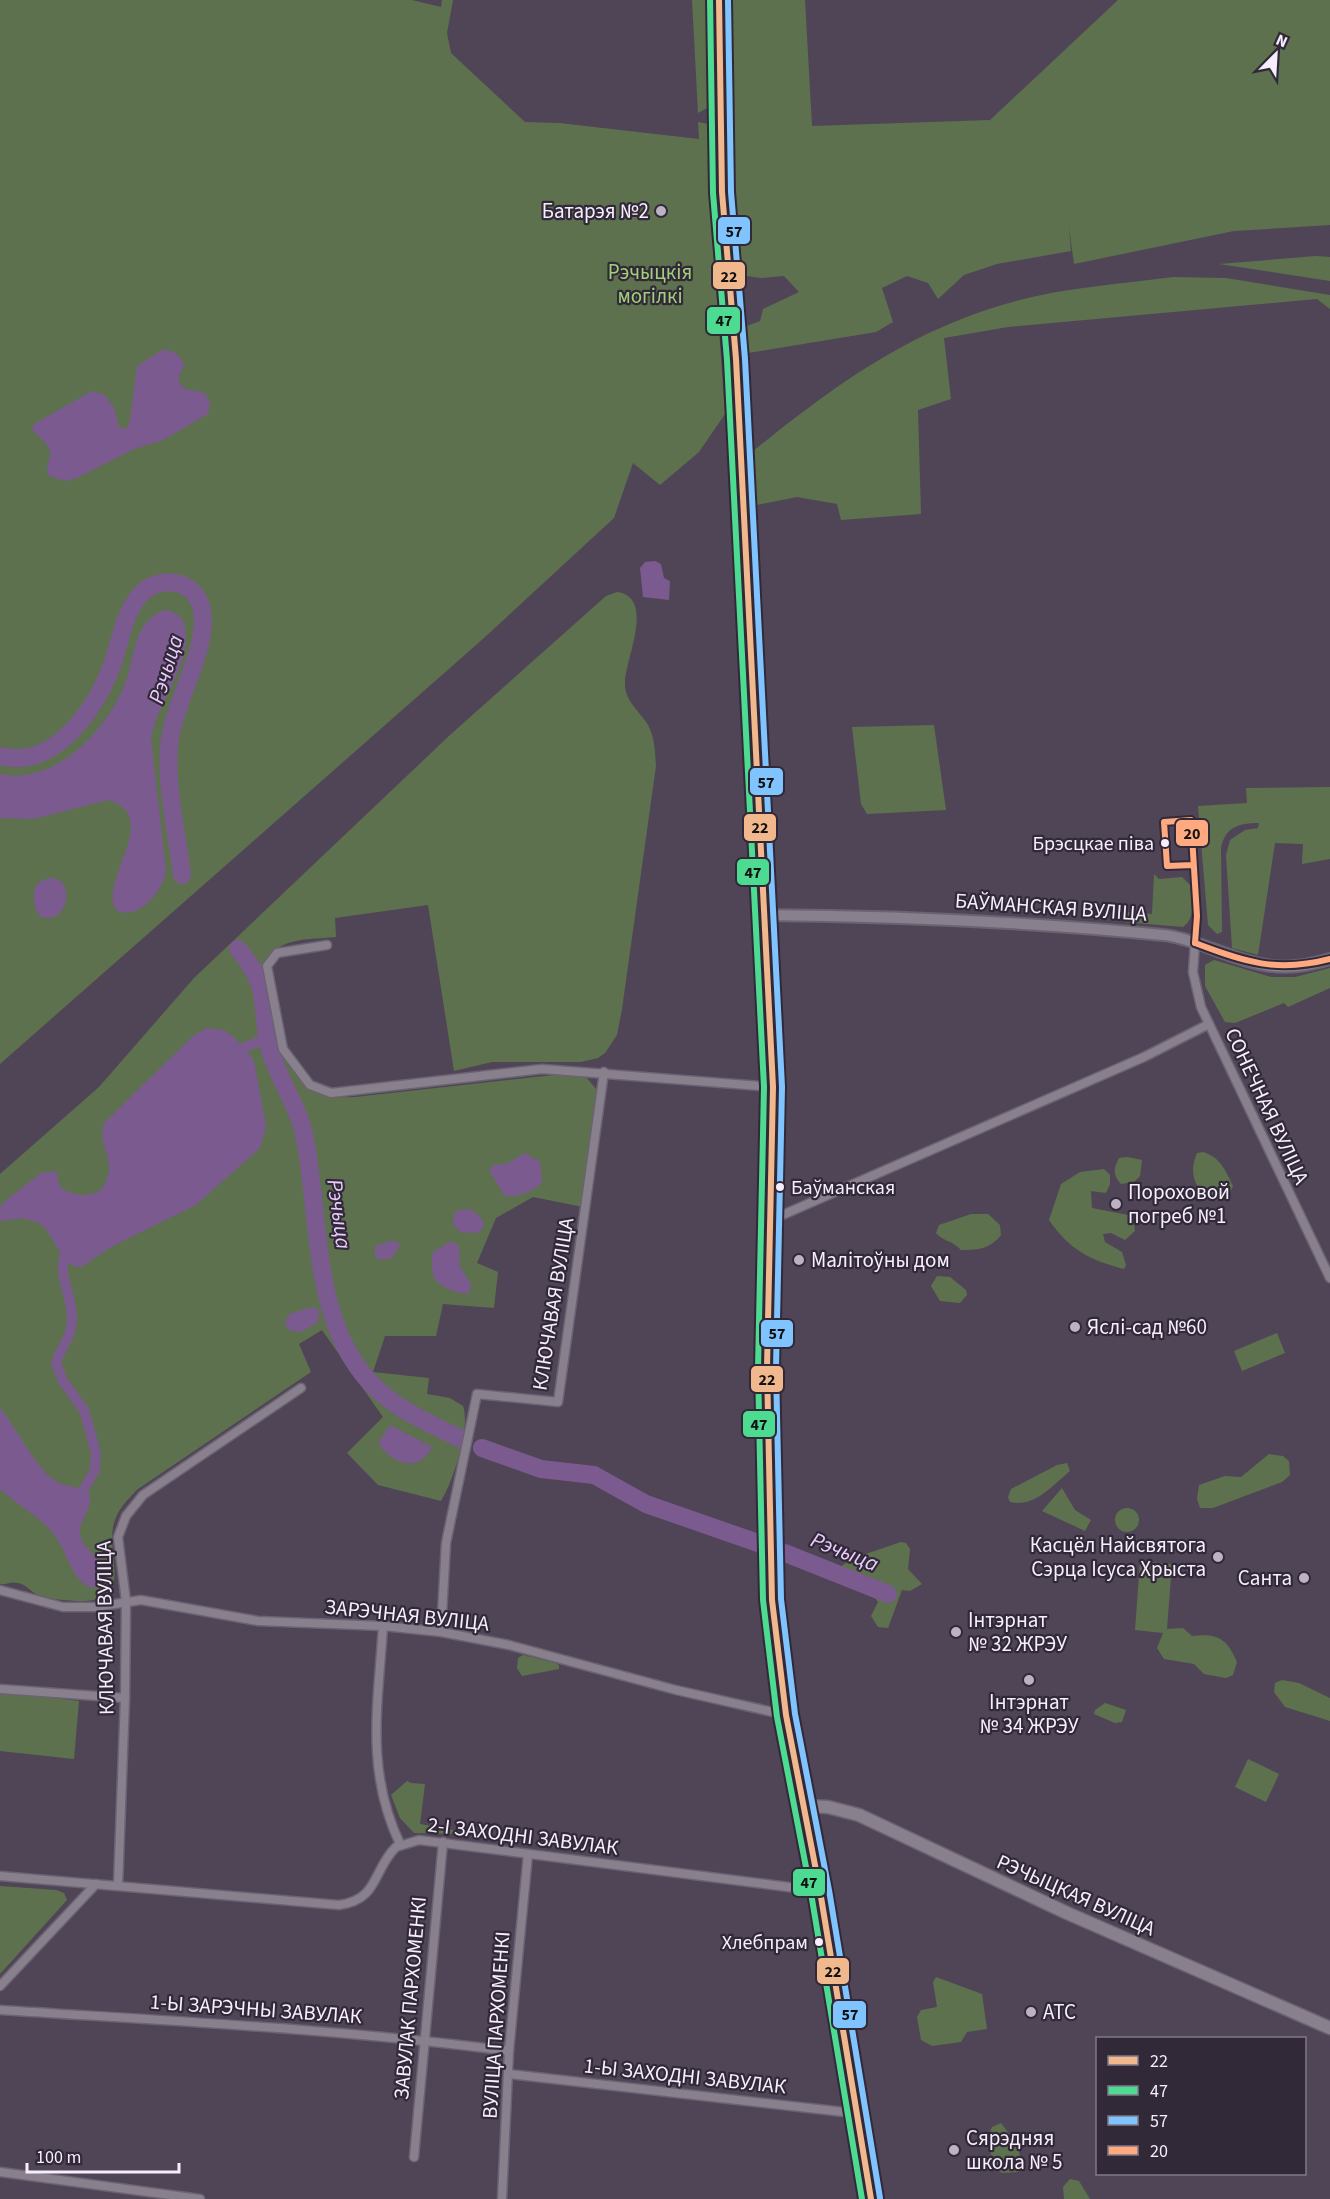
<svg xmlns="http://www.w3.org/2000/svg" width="1330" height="2199" viewBox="0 0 1330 2199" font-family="'Source Sans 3',sans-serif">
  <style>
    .green { fill: #5e714e }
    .water { fill: #7b5a8f }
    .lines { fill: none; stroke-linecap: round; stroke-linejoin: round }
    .canal { stroke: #7b5a8f; stroke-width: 10 }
    .river { stroke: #7b5a8f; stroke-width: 18 }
    .minor-casing { stroke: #6c6372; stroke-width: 11 }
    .tertiary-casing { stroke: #6c6372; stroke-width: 14 }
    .secondary-casing { stroke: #6c6372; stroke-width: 15 }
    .minor { stroke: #89808e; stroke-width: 8 }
    .tertiary { stroke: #89808e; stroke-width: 10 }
    .secondary { stroke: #89808e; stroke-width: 12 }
    .bus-1-casing { stroke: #322938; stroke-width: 10 }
    .bus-2-casing { stroke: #322938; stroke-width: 10 }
    .bus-3-casing { stroke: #322938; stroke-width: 10 }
    .bus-4-casing { stroke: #322938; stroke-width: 10 }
    .bus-1 { stroke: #f1b78d; stroke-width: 6 }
    .bus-2 { stroke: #4ddb92; stroke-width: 6 }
    .bus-3 { stroke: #80c4ff; stroke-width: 6 }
    .bus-4 { stroke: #ffa980; stroke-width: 6 }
    .poi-dot { fill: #bcb2c3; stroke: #322938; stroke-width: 2 }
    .bus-dot { fill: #f6edfd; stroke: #322938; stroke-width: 2 }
    .labels { text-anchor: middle; stroke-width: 4.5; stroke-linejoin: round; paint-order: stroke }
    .bus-label { font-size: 20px; fill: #f6edfd; stroke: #322938; text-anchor: end }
    .poi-label { font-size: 21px; fill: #f6edfd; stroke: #322938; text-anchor: start }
    .park-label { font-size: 21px; fill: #a2cf7a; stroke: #322938 }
    .street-label { font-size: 21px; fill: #f6edfd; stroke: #322938 }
    .water-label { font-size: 22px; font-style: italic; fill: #eaccfe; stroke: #322938 }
    .line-badge { stroke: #322938; stroke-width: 2 }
    .pale-badge-label { font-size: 16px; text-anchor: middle; font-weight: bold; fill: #111 }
  </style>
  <rect width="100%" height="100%" fill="#504557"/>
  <!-- green -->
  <g class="green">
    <polygon points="0,0 412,0 441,7 442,0 453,0 447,33 451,53 525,122 559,123 699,139 698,122 708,124 714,130 712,230 725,414 699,452 660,485 633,463 614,518 484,638 0,1064"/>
    <polygon points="692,0 711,0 711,106 698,113"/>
    <polygon points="730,0 805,0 812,126 990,120 1118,0 1330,0 1330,225 1234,231 1074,264 1069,227 1071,251 997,264 964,275 938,299 928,283 907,276 882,288 893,322 876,332 748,353 747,326 760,321 763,309 799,292 784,276 761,278 740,275 735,219"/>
    <polygon points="1316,256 1330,257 1330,281 1219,264"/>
    <path d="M1174,277L1226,278L1330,295V309L1317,299L1008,327L944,338L951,399L918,410L921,514L841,520L837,504L797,497L752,506V452C846,376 929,317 1051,293C1091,286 1133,282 1174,277Z"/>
    <path d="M617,592C656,597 625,660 625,682C624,701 639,710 648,725C655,738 655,752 656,766L622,1009L617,1035L605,1053L598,1058L581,1062H492L454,1071L428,905L335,918L336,937C312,940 280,936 267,960C276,1017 274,1103 355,1097L563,1074L586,1077L597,1090L599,1100L583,1207L533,1197L496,1218L477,1263L498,1272L494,1308L443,1304L436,1336H385L373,1372L429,1378L427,1394L450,1398L463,1406C471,1427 453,1482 441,1501L378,1485L347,1453L383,1417L322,1330L299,1344L311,1372L138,1489C127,1500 116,1511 113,1527C107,1561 135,1604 75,1601C64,1600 48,1599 38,1595C31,1592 26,1584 18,1583C12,1581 7,1585 0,1584V1174L99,1087L194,978L450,735L606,596Z"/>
    <polygon points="934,725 946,810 867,814 861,804 852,727"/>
    <path d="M1330,787V859L1302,864L1303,844L1275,843L1258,955L1232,948L1226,855L1230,840L1245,830L1258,828L1259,823C1239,823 1225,827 1221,848L1222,932L1217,934L1208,925L1198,806L1247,803L1246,788Z"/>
    <path d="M1154,874L1159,879L1182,877L1190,885C1191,900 1197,917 1183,927L1124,922L1128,912L1152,914Z"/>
    <polygon points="1214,960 1271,977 1295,977 1330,968 1330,988 1288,1007 1284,1003 1235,1023 1225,1022 1205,986 1205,965"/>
    <path d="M1203,1152C1220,1157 1226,1171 1233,1186L1228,1197L1214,1201C1195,1190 1188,1174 1197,1153Z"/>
    <path d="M1127,1157L1142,1160L1140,1176L1134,1182L1121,1184C1113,1175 1113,1169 1119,1158Z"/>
    <path d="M1104,1169L1110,1175V1184L1106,1193L1091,1191L1092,1208L1133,1216L1135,1231L1125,1240L1111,1233L1103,1234L1105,1242L1122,1252L1126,1265L1124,1269C1089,1260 1069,1249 1049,1220L1061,1184L1080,1172Z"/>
    <path d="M971,1214H988L1000,1225L1001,1235C990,1249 978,1250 961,1250C952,1240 944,1242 936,1233L939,1225Z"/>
    <polygon points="937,1276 950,1277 966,1290 967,1295 960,1303 940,1301 931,1286"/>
    <polygon points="1277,1333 1285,1353 1242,1371 1234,1351"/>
    <polygon points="1269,1454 1283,1456 1289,1461 1290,1475 1282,1482 1213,1508 1200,1508 1197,1499 1199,1485 1225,1476 1241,1477"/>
    <path d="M1067,1463L1070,1471C1052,1486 1034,1508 1010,1502L1008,1497L1011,1489L1057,1465Z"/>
    <polygon points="1062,1488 1075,1510 1091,1520 1085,1531 1042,1511"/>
    <circle cx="1127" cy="1520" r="12"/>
    <polygon points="901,1542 906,1543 910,1549 908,1569 922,1584 910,1591 902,1590 888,1628 878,1627 871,1616 878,1602 873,1595 841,1580 839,1568 851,1559"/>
    <path d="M1140,1561L1172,1564L1167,1629L1183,1628L1192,1636C1217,1633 1227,1638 1237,1662L1233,1675L1226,1678L1204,1674L1194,1664L1164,1659L1157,1648L1163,1633L1135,1630Z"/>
    <polygon points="523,1655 555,1663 559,1665 559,1669 522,1676 517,1668 518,1658"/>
    <polygon points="1282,1680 1299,1683 1330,1698 1330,1721 1285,1707 1274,1692 1275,1683"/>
    <polygon points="0,1692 79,1701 74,1759 0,1751"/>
    <polygon points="1105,1703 1126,1710 1122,1722 1115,1723 1094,1714 1095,1710"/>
    <polygon points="1248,1759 1279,1774 1266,1802 1235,1787"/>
    <polygon points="407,1781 411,1783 425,1784 420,1824 459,1831 459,1834 414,1833 400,1818 391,1795"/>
    <polygon points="0,1886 56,1890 64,1893 67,1900 0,1974"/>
    <polygon points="936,1977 982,1994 987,2029 967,2032 961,2042 932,2046 921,2040 917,2017 921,2010 937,2007 933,1982"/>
    <polygon points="1001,2123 1018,2146 1022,2167 1018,2172 1002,2173 994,2168 987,2138 992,2127"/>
    <polygon points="1070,2179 1079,2181 1090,2199 1064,2199 1063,2187"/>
  </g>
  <!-- water -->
  <g class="water">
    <path d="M162,350C172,349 182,355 184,366L179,376V383L186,389L205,393L210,403L208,414L163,440L132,450L77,478L65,481L49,476L47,467L51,453L45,442L32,430L34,424L92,391L105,395L114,408L119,427L126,429L130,420L137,366Z"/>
    <polygon points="655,561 661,564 664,578 670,581 669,600 643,597 640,568 645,562"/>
    <path d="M164,610L171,611L182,618C199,658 156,701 151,739L166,871C164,890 136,924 115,909C100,878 163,816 108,800L34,819L0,818V774C55,786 106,731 125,684C135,657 133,622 164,610Z"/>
    <path d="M52,877L63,883C79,915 34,935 34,899C34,892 34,887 39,882Z"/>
    <path d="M206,1028L223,1030L232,1035L254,1060L266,1127L260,1148L196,1205L109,1248L83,1266L76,1267L66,1262L46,1229L39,1223L23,1218L0,1221V1207L5,1201L41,1173L56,1171L60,1187C73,1196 87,1198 101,1190C122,1160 94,1146 105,1122L193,1036Z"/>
    <path d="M525,1153L540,1162L542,1182C535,1191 515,1199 504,1195L489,1170L493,1165L506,1164Z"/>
    <path d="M469,1209C477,1213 482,1216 484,1226L479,1233L460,1232L453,1224L454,1214L458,1210Z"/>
    <polygon points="394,1240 400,1245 392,1258 381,1260 375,1257 375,1246"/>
    <path d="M451,1241L459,1246L460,1267L471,1284L469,1293C461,1296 438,1286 434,1277C432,1272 431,1257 433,1252Z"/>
    <polygon points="312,1307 319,1310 318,1322 301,1332 288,1330 285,1322 289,1314"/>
    <path d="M0,1408C17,1429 32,1461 51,1478C63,1488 78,1484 90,1495C93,1511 75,1523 81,1538C87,1555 115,1564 101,1585L90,1588C72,1578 69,1559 59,1542C45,1518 20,1508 0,1489Z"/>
    <path d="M390,1425L432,1447C419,1474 392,1464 378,1443Z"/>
  </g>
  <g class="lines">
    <!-- canal -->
    <g class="canal">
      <polyline points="234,1052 267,1038"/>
      <path d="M67,1248C55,1274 73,1294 72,1320C72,1337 60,1348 56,1363L63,1381L84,1410L96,1453L95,1470L84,1489"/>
    </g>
    <!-- river -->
    <g class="river">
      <path d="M0,756C54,770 94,711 111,668C120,645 123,615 139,596C157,575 192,578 201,606C205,621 202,637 198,651C190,681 175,708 170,738C164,780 177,833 182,875"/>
      <path d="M238,949C274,991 258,1006 270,1050C279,1081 299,1107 305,1139C321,1221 311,1331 379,1391C402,1412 433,1425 461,1439"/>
      <polyline points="482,1448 541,1469 594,1475 646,1504 758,1543"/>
      <polyline points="785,1553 888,1594"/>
    </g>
    <defs>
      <g id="minor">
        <polyline points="1195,943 1193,972 1201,1007 1330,1278"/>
        <polyline points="327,945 277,953 267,966 283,1049 310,1085 331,1093 542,1069 773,1087"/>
        <polyline points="771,1220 1144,1057 1209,1024"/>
        <polyline points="0,1590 63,1607 95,1607 141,1600 258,1621 383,1626 441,1632 509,1645 676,1690 786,1715"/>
        <path d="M383,1626C378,1705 365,1770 400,1844"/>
        <polyline points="441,1632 446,1543 477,1394 558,1402 604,1072"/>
        <polyline points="0,1689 125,1698"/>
        <path d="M0,1876L339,1905C379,1900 373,1869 396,1847L419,1840L820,1891"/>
        <polyline points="118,1886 125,1698 126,1601 118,1537 126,1516 143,1495 301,1388"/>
        <polyline points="0,1986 96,1884"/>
        <path d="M0,2010C170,2021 340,2029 509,2051"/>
        <polyline points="509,2074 844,2112 857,2108"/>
        <polyline points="414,2157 443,1842"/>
        <polyline points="0,2172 200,2199"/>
        <polyline points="502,2199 509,2051 528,1854"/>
      </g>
      <path id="tertiary" d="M763,915C897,916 1030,922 1163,935C1178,936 1193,942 1207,947C1254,964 1280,975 1330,959"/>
      <g id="secondary">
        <polyline points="719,0 722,192 736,359 773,1087 767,1368 772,1600 786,1715 820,1891 871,2199"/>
        <polyline points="804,1806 828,1807 859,1815 1067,1913 1330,2028"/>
      </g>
    </defs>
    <!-- minor casing -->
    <use href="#minor" class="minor-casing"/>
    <!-- tertiary casing -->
    <use href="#tertiary" class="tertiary-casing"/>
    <!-- secondary casing -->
    <use href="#secondary" class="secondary-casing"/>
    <!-- minor -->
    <use href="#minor" class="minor"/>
    <!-- tertiary -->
    <use href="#tertiary" class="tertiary"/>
    <!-- secondary -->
    <use href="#secondary" class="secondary"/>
    <defs>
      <polyline id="bus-1" points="719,0 722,192 736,359 773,1087 767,1368 772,1600 786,1715 820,1891 871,2199"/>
      <polyline id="bus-2" points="710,0 713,193 727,360 764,1087 758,1368 763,1600 777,1717 811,1893 862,2199"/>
      <polyline id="bus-3" points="728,0 731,192 745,359 782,1087 776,1368 781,1599 795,1714 829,1890 880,2198"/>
      <g id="bus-4">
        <polyline points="1193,865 1167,866 1164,822 1191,820 1197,916 1195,943"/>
        <path d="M1195,943C1245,962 1277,973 1330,959"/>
      </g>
    </defs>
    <!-- bus-1 casing -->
    <use href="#bus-1" class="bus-1-casing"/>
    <!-- bus-2 casing -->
    <use href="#bus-2" class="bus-2-casing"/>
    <!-- bus-3 casing -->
    <use href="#bus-3" class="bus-3-casing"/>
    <!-- bus-4 casing -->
    <use href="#bus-4" class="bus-4-casing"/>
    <!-- bus-1 -->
    <use href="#bus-1" class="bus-1"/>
    <!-- bus-2 -->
    <use href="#bus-2" class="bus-2"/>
    <!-- bus-3 -->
    <use href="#bus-3" class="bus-3"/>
    <!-- bus-4 -->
    <use href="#bus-4" class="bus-4"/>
  </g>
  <!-- markers -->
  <g class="poi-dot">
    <circle cx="661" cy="211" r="6"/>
    <circle cx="1116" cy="1204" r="6"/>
    <circle cx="799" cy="1260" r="6"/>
    <circle cx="1075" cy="1327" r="6"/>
    <circle cx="1218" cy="1557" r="6"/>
    <circle cx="1304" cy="1578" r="6"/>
    <circle cx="956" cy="1632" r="6"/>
    <circle cx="1029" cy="1680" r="6"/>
    <circle cx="1031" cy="2012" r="6"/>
    <circle cx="954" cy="2150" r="6"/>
  </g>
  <g class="bus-dot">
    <circle cx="1165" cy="843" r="5"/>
    <circle cx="780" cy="1187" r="5"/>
    <circle cx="819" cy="1942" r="5"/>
  </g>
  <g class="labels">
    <!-- bus labels -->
    <g class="bus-label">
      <text x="1154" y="850">Брэсцкае піва</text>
      <text x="791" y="1194" text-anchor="start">Баўманская</text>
      <text x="808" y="1949">Хлебпрам</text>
    </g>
    <!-- poi labels -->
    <g class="poi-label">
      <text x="649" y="218" text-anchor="end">Батарэя №2</text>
      <text x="1128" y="1199">Пороховой<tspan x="1128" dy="24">погреб №1</tspan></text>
      <text x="811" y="1267">Малітоўны дом</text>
      <text x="1087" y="1334">Яслі-сад №60</text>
      <text x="1206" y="1552" text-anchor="end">Касцёл Найсвятога<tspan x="1206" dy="24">Сэрца Ісуса Хрыста</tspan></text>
      <text x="1292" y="1585" text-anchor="end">Санта</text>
      <text x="968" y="1627">Інтэрнат<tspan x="968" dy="24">№ 32 ЖРЭУ</tspan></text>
      <text x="1029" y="1709" text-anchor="middle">Інтэрнат<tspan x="1029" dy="24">№ 34 ЖРЭУ</tspan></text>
      <text x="1043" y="2019">АТС</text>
      <text x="966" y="2145">Сярэдняя<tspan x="966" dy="24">школа № 5</tspan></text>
    </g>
    <!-- park labels -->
    <g class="park-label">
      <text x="650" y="279">Рэчыцкія<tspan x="650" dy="24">могілкі</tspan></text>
    </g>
    <!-- street labels -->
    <g class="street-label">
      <text transform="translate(1051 907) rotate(4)" y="7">БАЎМАНСКАЯ ВУЛІЦА</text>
      <text transform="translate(1267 1106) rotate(65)" y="7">СОНЕЧНАЯ ВУЛІЦА</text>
      <text transform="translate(553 1304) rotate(-81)" y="7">КЛЮЧАВАЯ ВУЛІЦА</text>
      <text transform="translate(407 1615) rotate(6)" y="7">ЗАРЭЧНАЯ ВУЛІЦА</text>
      <text transform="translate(105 1628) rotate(-91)" y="7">КЛЮЧАВАЯ ВУЛІЦА</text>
      <text transform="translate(523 1836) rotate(7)" y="7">2-І ЗАХОДНІ ЗАВУЛАК</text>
      <text transform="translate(1076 1895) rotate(24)" y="7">РЭЧЫЦКАЯ ВУЛІЦА</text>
      <text transform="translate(410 1998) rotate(-85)" y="7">ЗАВУЛАК ПАРХОМЕНКІ</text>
      <text transform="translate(256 2009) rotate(4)" y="7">1-Ы ЗАРЭЧНЫ ЗАВУЛАК</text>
      <text transform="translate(496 2025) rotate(-86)" y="7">ВУЛІЦА ПАРХОМЕНКІ</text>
      <text transform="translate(685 2076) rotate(6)" y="7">1-Ы ЗАХОДНІ ЗАВУЛАК</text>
    </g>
    <!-- water labels -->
    <g class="water-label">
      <text transform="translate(165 669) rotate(-73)" y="8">Рэчыца</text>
      <text transform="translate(340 1214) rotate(82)" y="8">Рэчыца</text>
      <text transform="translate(845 1551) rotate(22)" y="8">Рэчыца</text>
    </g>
  </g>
  <g class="line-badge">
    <rect x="717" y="216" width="34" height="29" rx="6" fill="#80c4ff"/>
    <rect x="712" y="261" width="34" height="29" rx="6" fill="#f1b78d"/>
    <rect x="706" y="306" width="35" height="29" rx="6" fill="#4ddb92"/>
    <rect x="749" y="767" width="35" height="29" rx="6" fill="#80c4ff"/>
    <rect x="743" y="813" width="34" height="29" rx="6" fill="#f1b78d"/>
    <rect x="1175" y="819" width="34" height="28" rx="6" fill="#ffa980"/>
    <rect x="736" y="858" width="34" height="28" rx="6" fill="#4ddb92"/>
    <rect x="760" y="1319" width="34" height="29" rx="6" fill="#80c4ff"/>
    <rect x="750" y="1365" width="34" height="28" rx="6" fill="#f1b78d"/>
    <rect x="742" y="1410" width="34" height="28" rx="6" fill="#4ddb92"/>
    <rect x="792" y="1868" width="34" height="29" rx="6" fill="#4ddb92"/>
    <rect x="816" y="1957" width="34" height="28" rx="6" fill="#f1b78d"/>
    <rect x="832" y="2000" width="35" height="29" rx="6" fill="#80c4ff"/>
  </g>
  <g class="pale-badge-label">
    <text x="734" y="237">57</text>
    <text x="729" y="282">22</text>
    <text x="724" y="326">47</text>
    <text x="766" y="788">57</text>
    <text x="760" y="833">22</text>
    <text x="1192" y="839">20</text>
    <text x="753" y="878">47</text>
    <text x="777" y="1339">57</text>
    <text x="767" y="1385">22</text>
    <text x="759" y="1430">47</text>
    <text x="809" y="1888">47</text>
    <text x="833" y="1977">22</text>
    <text x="850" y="2020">57</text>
  </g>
  <!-- legend -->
  <rect x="1096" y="2037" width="210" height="138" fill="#322938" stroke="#807787" stroke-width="1.5"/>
  <rect x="1108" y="2056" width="30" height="9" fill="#f1b78d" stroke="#807787" stroke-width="1.5"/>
  <text x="1150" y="2067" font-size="18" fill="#f6edfd">22</text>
  <rect x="1108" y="2086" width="30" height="9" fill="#4ddb92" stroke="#807787" stroke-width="1.5"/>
  <text x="1150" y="2097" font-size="18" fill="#f6edfd">47</text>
  <rect x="1108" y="2116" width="30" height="9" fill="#80c4ff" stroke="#807787" stroke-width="1.5"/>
  <text x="1150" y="2127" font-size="18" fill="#f6edfd">57</text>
  <rect x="1108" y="2146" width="30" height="9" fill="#ffa980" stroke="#807787" stroke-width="1.5"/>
  <text x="1150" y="2157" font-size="18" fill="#f6edfd">20</text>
  <!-- north arrow -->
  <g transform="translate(1276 54) rotate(24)" stroke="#322938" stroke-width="4.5" paint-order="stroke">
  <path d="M0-4.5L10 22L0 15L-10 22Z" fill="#f6edfd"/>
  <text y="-9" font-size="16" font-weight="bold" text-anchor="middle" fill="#f6edfd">N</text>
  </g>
  <!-- scale -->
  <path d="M27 2163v9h152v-9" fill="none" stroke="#f6edfd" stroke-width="3"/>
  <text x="36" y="2163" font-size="18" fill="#f6edfd" stroke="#322938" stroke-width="4.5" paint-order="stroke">100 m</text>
</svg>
